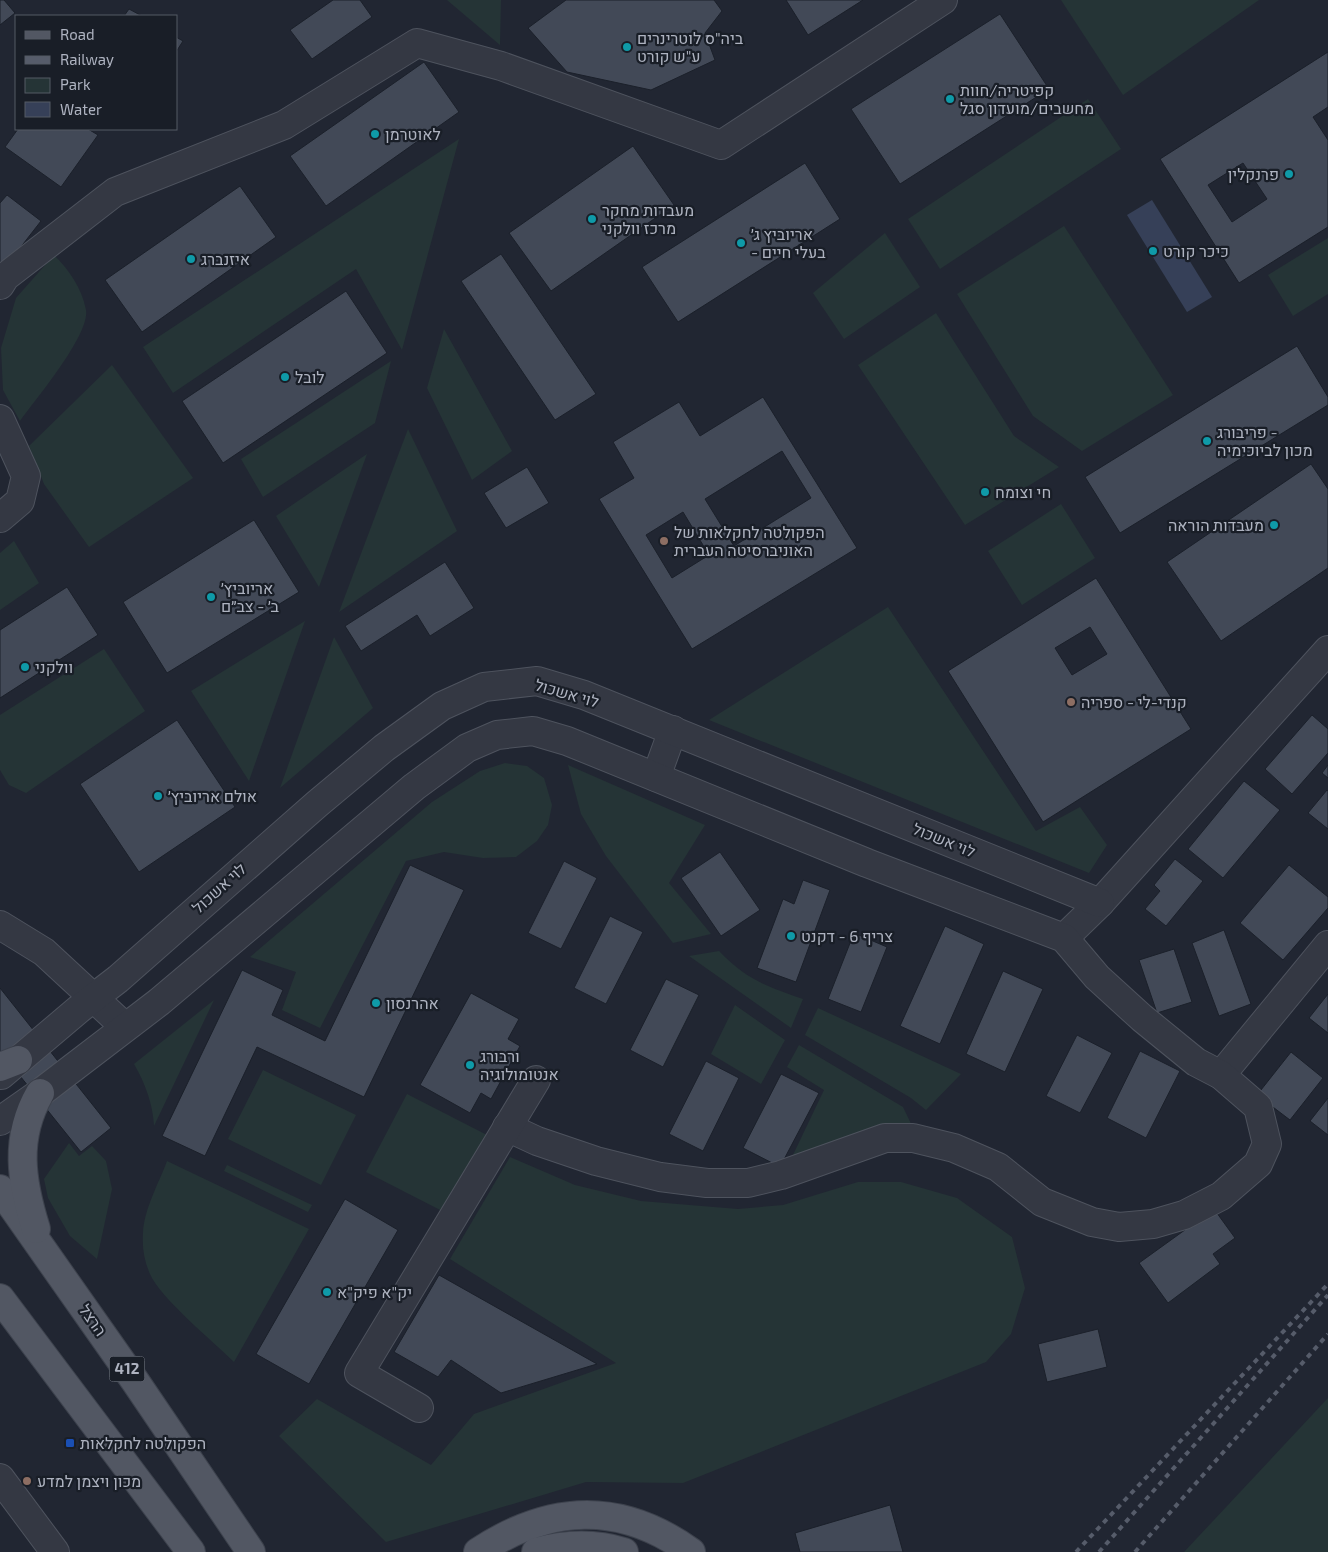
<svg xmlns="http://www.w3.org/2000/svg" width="1328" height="1552" viewBox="0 0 1328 1552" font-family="'Exo 2',Heebo,sans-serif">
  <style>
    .green { fill: #253436 }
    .water { fill: #364058 }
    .building { fill: #424957; stroke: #1b202a; fill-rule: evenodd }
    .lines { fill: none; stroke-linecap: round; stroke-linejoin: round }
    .minor-casing { stroke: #4e535e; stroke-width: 30 }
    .major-casing { stroke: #3d424d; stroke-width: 30 }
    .minor { stroke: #343843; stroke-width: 28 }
    .major { stroke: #525763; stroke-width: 28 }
    .rail { stroke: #565c6a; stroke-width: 4; stroke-dasharray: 5 5; stroke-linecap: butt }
    .culture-dot { fill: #0f9aa8; stroke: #191e27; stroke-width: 2 }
    .education-dot { fill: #8d6e63; stroke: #191e27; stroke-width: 2 }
    .transit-dot { fill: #1a4fb4; stroke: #191e27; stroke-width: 2 }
    .labels { text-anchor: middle; stroke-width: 4.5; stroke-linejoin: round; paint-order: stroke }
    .shield { fill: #191e27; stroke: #818692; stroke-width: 1 }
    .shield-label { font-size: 15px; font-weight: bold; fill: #aeb3c0 }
    .poi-label { font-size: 16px; fill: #aeb3c0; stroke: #191e27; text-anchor: start }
    .street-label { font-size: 16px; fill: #aeb3c0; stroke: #191e27 }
  </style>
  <rect width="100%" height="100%" fill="#212632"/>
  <!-- green -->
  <g class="green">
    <polygon points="447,0 501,0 500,45"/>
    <polygon points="1061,0 1259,0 1123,95"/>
    <polygon points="1088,99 1121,149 940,269 908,219"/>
    <polygon points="459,139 402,350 356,269 173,393 143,347"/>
    <polygon points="1064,226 1173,395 1082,451 1033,416 957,294"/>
    <polygon points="885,233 920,287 844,339 813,293"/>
    <polygon points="1328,238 1328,294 1293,316 1268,275"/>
    <path d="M54,255C69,270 82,288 86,310C90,335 35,400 20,421L3,390L1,348L16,298Z"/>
    <polygon points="936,313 1014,436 1059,467 965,525 858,365"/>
    <polygon points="444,329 512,451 472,480 427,388"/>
    <polygon points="391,361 375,423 263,497 241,459"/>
    <polygon points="112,365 193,478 89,547 44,484 29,446"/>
    <polygon points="408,429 457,531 339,612"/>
    <polygon points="367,454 319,587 276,516"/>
    <polygon points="1061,504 1095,558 1022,605 988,551"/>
    <polygon points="14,541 39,583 0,610 0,553"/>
    <polygon points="888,607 1036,831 1080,807 1107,845 1089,873 709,720"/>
    <polygon points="305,621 249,781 191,691"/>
    <polygon points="334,637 373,708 280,788"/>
    <polygon points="104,649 145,711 26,793 9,785 0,770 0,715"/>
    <polygon points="505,763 527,766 544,778 552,805 548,825 537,841 516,857 483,858 444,852 406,861 320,1028 282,1010 296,972 250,957 432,802 480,771"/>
    <polygon points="568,765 705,825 669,883 711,934 673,943 606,856 581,814"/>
    <path d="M719,951C747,980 766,986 803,999L791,1028L689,956Z"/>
    <path d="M214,1000L154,1126C153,1104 145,1083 134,1064Z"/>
    <polygon points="735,1005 785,1040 761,1084 711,1054"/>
    <polygon points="818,1008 961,1074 926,1110 911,1098 805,1035"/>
    <polygon points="799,1045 903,1107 915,1132 792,1157 824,1090 787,1067"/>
    <polygon points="263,1070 356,1115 321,1185 228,1139"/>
    <polygon points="407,1094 487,1135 446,1213 366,1172"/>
    <polygon points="69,1143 79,1156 92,1146 106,1161 112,1189 97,1259 70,1236 48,1198 44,1179"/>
    <polygon points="510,1157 575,1185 641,1201 738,1209 783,1205 858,1182 901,1182 957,1198 1012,1237 1025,1288 1011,1334 986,1362 683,1483 586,1482 386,1542 279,1436 317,1399 431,1465 474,1414 616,1363 450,1259"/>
    <path d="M167,1161L309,1229L234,1362C214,1342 160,1298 150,1274C144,1261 142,1247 143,1233C144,1209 159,1183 167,1161Z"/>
    <polygon points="227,1165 312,1205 308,1212 224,1171"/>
    <polygon points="1328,1398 1328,1552 1184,1552"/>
  </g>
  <!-- water -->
  <polygon class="water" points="1152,200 1212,297 1187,312 1127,215"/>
  <!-- building -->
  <g class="building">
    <polygon points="0,0 4,0 15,13 0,25"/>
    <polygon points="333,0 360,0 372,17 312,59 290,30"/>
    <polygon points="566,0 714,0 722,11 705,33 715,60 651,90 567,72 528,28"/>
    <polygon points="786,0 863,0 808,35"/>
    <polygon points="129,9 142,16 124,16"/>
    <polygon points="1000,14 1049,89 900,184 851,109"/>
    <polygon points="176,37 183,41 176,52"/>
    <path d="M1328,52V107L1313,117L1328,140V227L1239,283L1160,159ZM1243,163L1267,199L1232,222L1208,185Z"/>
    <polygon points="424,62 459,112 326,206 290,156"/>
    <polygon points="18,129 88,129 98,135 61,187 5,147"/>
    <polygon points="633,146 674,205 551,291 509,233"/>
    <polygon points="805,163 840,219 678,322 642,267"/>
    <polygon points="240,186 276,237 142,332 105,280"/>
    <polygon points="7,195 41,221 6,266 0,262 0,203"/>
    <polygon points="501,254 596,394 555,420 461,281"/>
    <polygon points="346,291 387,353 223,463 182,401"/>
    <polygon points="1297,346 1328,397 1328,405 1120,533 1085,477"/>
    <path d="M763,397L857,548L692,649L599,499L634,478L613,442L679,402L700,436ZM782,451L811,498L734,546L705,499ZM683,512L709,555L672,578L646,535Z"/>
    <polygon points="1311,464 1328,489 1328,568 1221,641 1167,562"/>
    <polygon points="527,467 549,503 506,528 484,493"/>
    <polygon points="254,520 299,592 167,673 123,602"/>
    <polygon points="445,562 474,608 430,636 417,615 361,651 345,626"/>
    <path d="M1096,578L1191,729L1043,822L948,671ZM1090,627L1107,654L1072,675L1055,648Z"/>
    <polygon points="67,587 98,635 0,698 0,630"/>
    <polygon points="1312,715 1328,729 1328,753 1292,794 1265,769"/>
    <polygon points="177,720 235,807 139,872 80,784"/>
    <polygon points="1328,765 1328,778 1322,773"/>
    <polygon points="1244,781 1280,810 1223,878 1188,849"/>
    <polygon points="1327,790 1328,791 1328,829 1308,813"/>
    <polygon points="720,852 760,910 721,936 681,878"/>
    <polygon points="1175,859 1203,881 1166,926 1145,909 1160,891 1154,885"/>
    <polygon points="564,861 597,878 561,949 528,933"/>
    <polygon points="410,865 464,890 364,1097 257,1047 205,1156 162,1136 242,970 283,990 272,1015 325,1041"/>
    <polygon points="1289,865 1328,897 1328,908 1283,960 1240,923"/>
    <polygon points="803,880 830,890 796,982 757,968 783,899 794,904"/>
    <polygon points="610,916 643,932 606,1004 574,988"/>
    <polygon points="945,926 984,944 940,1044 900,1026"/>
    <polygon points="1224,930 1251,1004 1219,1016 1192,943"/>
    <polygon points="854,933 887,947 861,1012 828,999"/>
    <polygon points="1174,949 1192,1002 1157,1013 1139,960"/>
    <polygon points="1003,971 1043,989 1005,1072 966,1054"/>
    <polygon points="666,979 699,995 663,1067 630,1050"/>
    <polygon points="0,988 111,1128 81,1152 0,1051"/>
    <polygon points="471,993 519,1019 508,1039 520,1046 491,1099 481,1093 470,1113 420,1085"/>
    <polygon points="1328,994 1328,1033 1309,1018"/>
    <polygon points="1077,1035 1112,1053 1080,1113 1046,1096"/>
    <polygon points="1140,1051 1180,1071 1146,1138 1107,1118"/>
    <polygon points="1291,1052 1323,1078 1290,1120 1257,1095"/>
    <polygon points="706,1061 739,1078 703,1151 669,1134"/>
    <polygon points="781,1074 819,1093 780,1167 743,1148"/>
    <polygon points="1328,1098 1328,1135 1310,1121"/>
    <polygon points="345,1199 398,1230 309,1384 256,1354"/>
    <polygon points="1214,1209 1235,1238 1213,1254 1220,1264 1168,1303 1139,1263"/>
    <polygon points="439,1275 597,1364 501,1393 451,1360 438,1377 394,1352"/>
    <polygon points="1098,1329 1107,1367 1047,1382 1038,1344"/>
    <polygon points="890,1505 903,1552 800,1552 795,1533"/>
  </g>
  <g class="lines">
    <defs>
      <g id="minor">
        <polyline points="0,285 5,277 115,192 284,125 417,43 501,66 721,145 943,0"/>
        <polyline points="0,419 26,476 20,501 0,518"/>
        <polyline points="656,777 673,730"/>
        <polyline points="0,925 44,952 125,1027"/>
        <polyline points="1064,938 1100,903 1328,650"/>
        <polyline points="1,1075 79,1009 118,979 317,804 384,748 442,706 484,687 537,681 584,695 1100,903"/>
        <polyline points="1221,1075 1328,945"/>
        <polyline points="0,1121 40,1093 159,1002 414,787 467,748 497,735 533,731 567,741 867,863 1064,938 1097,977 1142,1018 1196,1062 1221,1075 1258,1107 1267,1144 1258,1164 1221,1196 1184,1215 1153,1224 1119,1227 1092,1222 1042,1202 998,1167 954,1148 913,1138 885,1138 781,1175 748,1183 707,1183 660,1177 596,1161 537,1141 507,1127"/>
        <polyline points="419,1408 359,1373 536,1080"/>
        <polyline points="0,1478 55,1552"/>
      </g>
      <g id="major">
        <polyline points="0,1067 18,1060"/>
        <polyline points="0,1189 135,1381 251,1552"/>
        <path d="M36,1229C21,1181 14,1138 40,1093"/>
        <polyline points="0,1298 191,1552"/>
        <path d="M478,1552C549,1505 619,1500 691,1552"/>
        <path d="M536,1552C565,1544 595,1543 624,1552"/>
      </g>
    </defs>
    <!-- minor casing -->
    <use href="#minor" class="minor-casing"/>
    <!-- major casing -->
    <use href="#major" class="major-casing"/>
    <!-- minor -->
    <use href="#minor" class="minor"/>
    <!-- major -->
    <use href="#major" class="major"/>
    <!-- rail -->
    <g class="rail">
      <polyline points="1076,1552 1328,1284"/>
      <polyline points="1099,1552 1328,1295"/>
      <polyline points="1135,1552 1328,1334"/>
    </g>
  </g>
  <!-- markers -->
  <g class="culture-dot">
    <circle cx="627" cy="47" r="5"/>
    <circle cx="950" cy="99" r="5"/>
    <circle cx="375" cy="134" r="5"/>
    <circle cx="1289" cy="174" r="5"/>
    <circle cx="592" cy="219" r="5"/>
    <circle cx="741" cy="243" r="5"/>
    <circle cx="1153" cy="251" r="5"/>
    <circle cx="191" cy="259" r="5"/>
    <circle cx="285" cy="377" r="5"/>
    <circle cx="1207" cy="441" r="5"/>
    <circle cx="985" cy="492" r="5"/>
    <circle cx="1274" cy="525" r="5"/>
    <circle cx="211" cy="597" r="5"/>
    <circle cx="25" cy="667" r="5"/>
    <circle cx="158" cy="796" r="5"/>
    <circle cx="791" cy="936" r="5"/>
    <circle cx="376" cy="1003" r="5"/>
    <circle cx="470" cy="1065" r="5"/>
    <circle cx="327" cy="1292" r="5"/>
  </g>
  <g class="education-dot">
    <circle cx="664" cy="541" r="5"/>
    <circle cx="1071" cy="702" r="5"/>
    <circle cx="27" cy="1481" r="5"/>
  </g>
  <rect class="transit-dot" x="65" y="1438" width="10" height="10" rx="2.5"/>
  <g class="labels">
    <!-- shield labels -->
    <rect class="shield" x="109.5" y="1356.5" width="35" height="25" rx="4"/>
    <g class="shield-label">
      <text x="127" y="1374">412</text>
    </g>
    <!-- poi labels -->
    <g class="poi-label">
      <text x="637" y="44">ביה"ס לוטרינרים<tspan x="637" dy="18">ע"ש קורט</tspan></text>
      <text x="960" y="96">קפיטריה/חוות<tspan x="960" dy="18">מחשבים/מועדון סגל</tspan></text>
      <text x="385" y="140">לאוטרמן</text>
      <text x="1279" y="180" text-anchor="end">פרנקלין</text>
      <text x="602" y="216">מעבדות מחקר<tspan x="602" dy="18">מרכז וולקני</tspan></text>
      <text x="751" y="240">אריוביץ ג׳<tspan x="751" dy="18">- בעלי חיים</tspan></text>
      <text x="1163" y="257">כיכר קורט</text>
      <text x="201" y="265">איזנברג</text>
      <text x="295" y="383">לובל</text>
      <text x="1217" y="438">פריבורג -<tspan x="1217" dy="18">מכון לביוכימיה</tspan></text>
      <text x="995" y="498">חי וצומח</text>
      <text x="1264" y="531" text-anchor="end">מעבדות הוראה</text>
      <text x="674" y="538">הפקולטה לחקלאות של<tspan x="674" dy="18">האוניברסיטה העברית</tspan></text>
      <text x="221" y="594">אריוביץ׳<tspan x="221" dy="18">ב׳ - צב״ם</tspan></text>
      <text x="35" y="673">וולקני</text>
      <text x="1081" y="708">קנדי-לי - ספריה</text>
      <text x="168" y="802">אולם אריוביץ׳</text>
      <text x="801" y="942">צריף 6 - דקנט</text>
      <text x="386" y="1009">אהרנסון</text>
      <text x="480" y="1062">ורבורג<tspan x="480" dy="18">אנטומולוגיה</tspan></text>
      <text x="337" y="1298">יק"א פיק"א</text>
      <text x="80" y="1449">הפקולטה לחקלאות</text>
      <text x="37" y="1487">מכון ויצמן למדע</text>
    </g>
    <!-- street labels -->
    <g class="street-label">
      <text transform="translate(567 693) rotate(16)" y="6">לוי אשכול</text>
      <text transform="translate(944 840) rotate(22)" y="6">לוי אשכול</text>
      <text transform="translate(219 888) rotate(-42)" y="6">לוי אשכול</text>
      <text transform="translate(93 1320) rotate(55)" y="6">הרצל</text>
    </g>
  </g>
  <!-- legend -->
  <rect x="15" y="15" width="162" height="115" fill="#191e27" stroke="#555a64"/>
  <rect x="25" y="31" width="25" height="8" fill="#525763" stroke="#555a64"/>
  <text x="60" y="40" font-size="15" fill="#aeb3c0">Road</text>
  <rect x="25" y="56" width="25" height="8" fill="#565c6a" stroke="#555a64"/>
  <text x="60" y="65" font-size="15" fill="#aeb3c0">Railway</text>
  <rect x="25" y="78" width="25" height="15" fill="#253436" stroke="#555a64"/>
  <text x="60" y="90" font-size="15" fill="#aeb3c0">Park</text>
  <rect x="25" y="102" width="25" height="15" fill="#364058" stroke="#555a64"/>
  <text x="60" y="115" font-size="15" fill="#aeb3c0">Water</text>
</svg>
